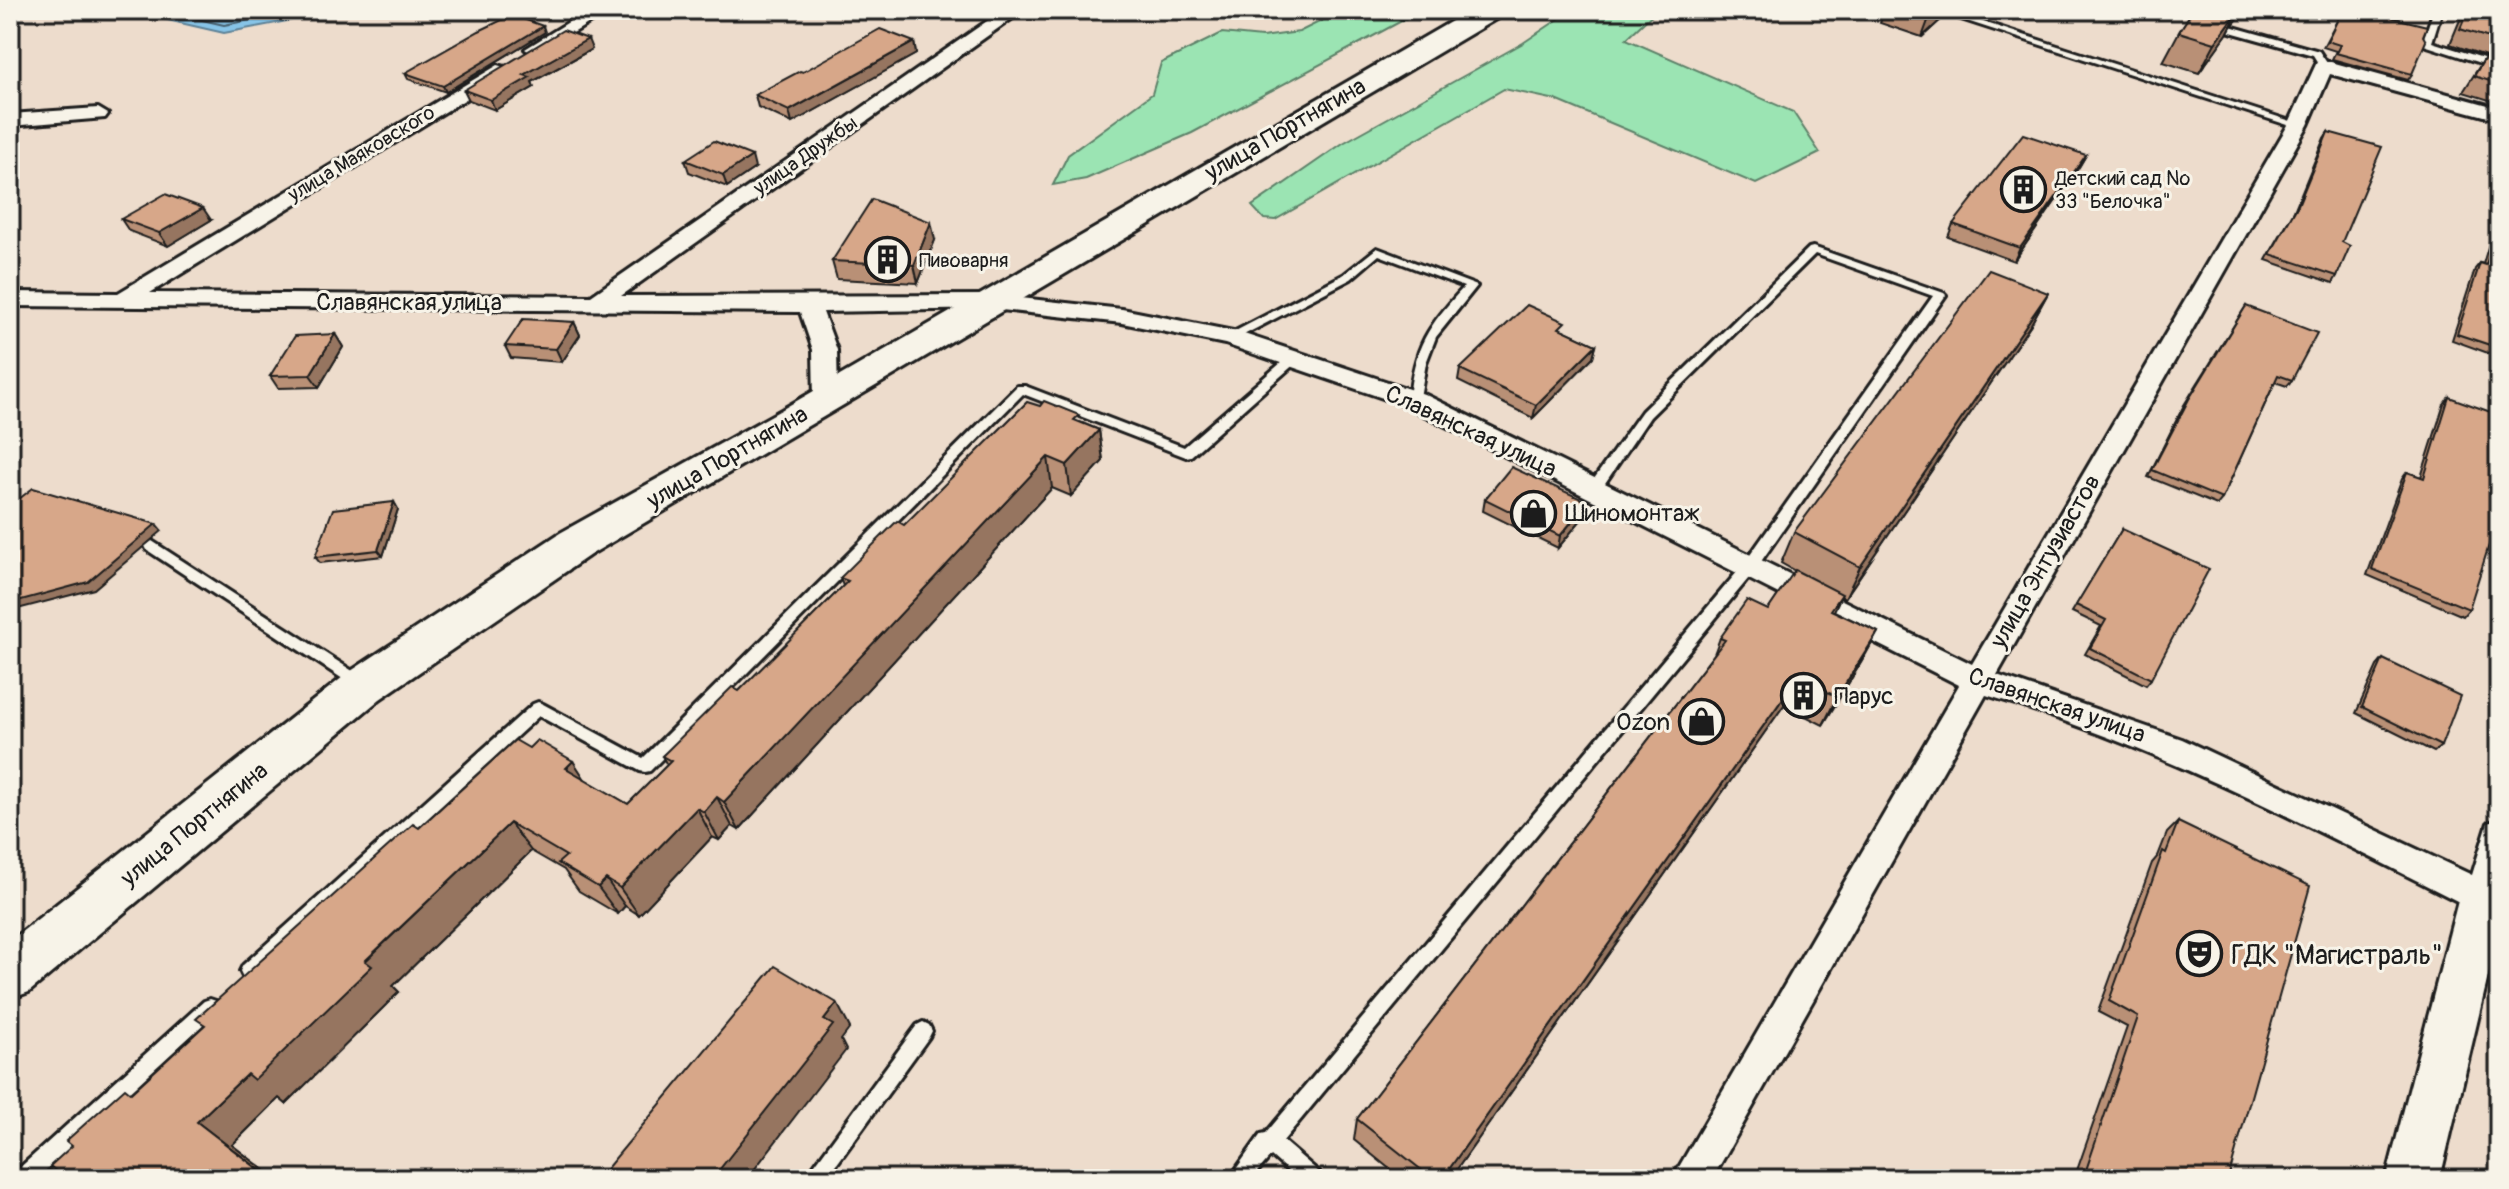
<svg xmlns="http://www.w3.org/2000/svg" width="2509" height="1189" viewBox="0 0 2509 1189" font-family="Pangolin,sans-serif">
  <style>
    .green { fill: #9be4b3; stroke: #5c8068; stroke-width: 2 }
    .water { fill: #87c4e7; stroke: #5c8196; stroke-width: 2 }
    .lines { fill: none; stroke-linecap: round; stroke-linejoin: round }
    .shore { stroke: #475f6d; stroke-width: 2 }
    .lane-casing { stroke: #1c1c1c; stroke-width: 6 }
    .street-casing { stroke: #1c1c1c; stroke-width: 6 }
    .secondary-casing { stroke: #1c1c1c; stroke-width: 6 }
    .primary-casing { stroke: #1c1c1c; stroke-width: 6 }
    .lane { fill: #f7f3e8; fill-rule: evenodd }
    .street { fill: #f7f3e8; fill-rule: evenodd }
    .secondary { fill: #f7f3e8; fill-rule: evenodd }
    .primary { fill: #f7f3e8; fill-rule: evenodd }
    .wall { fill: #b99076; stroke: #1c1c1c; stroke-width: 2 }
    .shaded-wall { fill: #967560; stroke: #1c1c1c; stroke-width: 2 }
    .building { fill: #d7a789; stroke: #1c1c1c; stroke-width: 2 }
    .labels { text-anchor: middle; stroke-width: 6; stroke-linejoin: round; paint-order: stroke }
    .far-street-label { font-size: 20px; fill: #1c1c1c; stroke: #f7f3e8 }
    .far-poi-label { font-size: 20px; fill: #1c1c1c; stroke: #f7f3e8; text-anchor: start }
    .street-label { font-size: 24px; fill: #1c1c1c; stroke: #f7f3e8 }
    .poi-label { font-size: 24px; fill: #1c1c1c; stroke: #f7f3e8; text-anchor: start }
    .near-poi-label { font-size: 28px; fill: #1c1c1c; stroke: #f7f3e8; text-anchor: start }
  </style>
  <rect width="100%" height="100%" fill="#eddccc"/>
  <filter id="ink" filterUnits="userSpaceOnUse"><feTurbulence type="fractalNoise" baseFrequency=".0125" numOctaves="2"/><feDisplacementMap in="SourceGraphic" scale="16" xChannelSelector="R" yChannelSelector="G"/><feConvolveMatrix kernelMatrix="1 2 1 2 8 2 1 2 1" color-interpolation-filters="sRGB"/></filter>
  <g filter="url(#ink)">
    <!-- green -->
    <g class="green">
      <polygon points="1343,10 1422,10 1192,133 1086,179 1053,185 1068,155 1152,94 1161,63 1222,33 1262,37 1299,32"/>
      <polygon points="1572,10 1657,10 1626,39 1793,112 1820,153 1756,184 1556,100 1504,89 1275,220 1264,219 1252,206 1343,143 1523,43"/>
    </g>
    <!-- water -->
    <polygon class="water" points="124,10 345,10 224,33"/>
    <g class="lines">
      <!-- shore -->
      <polyline class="shore" points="159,10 224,25 302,10"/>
      <defs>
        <g id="lane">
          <polygon points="1933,10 1946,10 2303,125 2294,127"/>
          <polygon points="2434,10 2442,10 2432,42 2499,63 2499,69 2424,45 2422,43"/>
          <polygon points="2212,21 2319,51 2329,66 2321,68 2313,55 2209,26 2207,24"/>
          <polygon points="1813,247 1944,293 1946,295 1753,573 1283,1141 1319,1172 1322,1179 1297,1179 1271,1156 1251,1179 1229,1179 1261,1134 1266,1133 1743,565 1933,296 1815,254 1650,417 1599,492 1589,492 1587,489 1589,486 1642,411 1809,248"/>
          <path d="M1377,248L1477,286L1436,337L1426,363L1419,403H1411L1409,400C1414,346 1428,326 1464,287L1379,255L1351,279L1234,340L1230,341L1224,337L1343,275Z"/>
          <polygon points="1294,354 1298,355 1298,361 1191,456 1186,457 1023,394 650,771 645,772 640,771 539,716 255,977 249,979 243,977 240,971 243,965 533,704 538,702 543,704 643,758 1017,386 1025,386 1184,447 1290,355"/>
          <polygon points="152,541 365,679 367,683 365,687 355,687 147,550 145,546"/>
          <polygon points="210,999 216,1001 219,1007 216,1013 36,1179 12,1179 15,1172 204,1001"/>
          <polygon points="923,1022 929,1025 932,1031 929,1037 826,1179 804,1179 917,1025"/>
        </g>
        <g id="street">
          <polygon points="588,10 610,10 541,53 534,55 525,49"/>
          <path d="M1003,10H1024L621,296L992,295L1122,309L1238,332L1424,394L1972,664L2288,125L2317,62H2331L2499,108V120L2330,74L2308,125L1997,675L2182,739L2472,875L2488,823L2499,819V898L2495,908L2483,912L2471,908C2313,828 2156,746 1986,695L1712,1179H1672L1959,685L1406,406L1225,344L1122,323L992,309L823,312L837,350L838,400L835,406H817L814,400L813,350L800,312L10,306V292L118,293L498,65L505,67V75L150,293L591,296Z"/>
          <polygon points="98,108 108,114 105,118 10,126 10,114"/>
        </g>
        <polygon id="secondary" points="2483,876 2499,882 2499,930 2440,1179 2386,1179 2459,897 2466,882"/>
        <polygon id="primary" points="1471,10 1505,10 1501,16 590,555 380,699 29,992 10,999 10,941 348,673 560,533 781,410"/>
      </defs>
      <!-- lane casing -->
      <use href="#lane" class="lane-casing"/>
      <!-- street casing -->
      <use href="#street" class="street-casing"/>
      <!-- secondary casing -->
      <use href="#secondary" class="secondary-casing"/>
      <!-- primary casing -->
      <use href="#primary" class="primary-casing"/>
      <!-- lane -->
      <use href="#lane" class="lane"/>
      <!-- street -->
      <use href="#street" class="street"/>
      <!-- secondary -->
      <use href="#secondary" class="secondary"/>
      <!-- primary -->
      <use href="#primary" class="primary"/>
    </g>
    <!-- wall -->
    <g class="wall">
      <polygon points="1885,10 1947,10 1944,17 1922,37 1880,23"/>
      <polygon points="2193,10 2244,10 2234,24 2233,23 2227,34 2199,73 2163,62 2179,32"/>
      <polygon points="2464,10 2499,10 2499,103 2463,92 2486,56 2450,44"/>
      <polygon points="2341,13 2412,74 2408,80 2332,59 2336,51 2323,47"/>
      <polygon points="545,32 446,92 408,79 405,73"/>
      <polygon points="914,42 916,54 792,123 758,107 755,95 803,72"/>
      <polygon points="592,49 532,82 534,87 495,110 469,100 464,90"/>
      <polygon points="2328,132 2342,242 2337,276 2333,283 2266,260 2294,211 2324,138"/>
      <polygon points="2086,155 2079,167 2014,261 1948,237 1953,224"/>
      <polygon points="685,160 755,168 727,187 689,172"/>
      <polygon points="2499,210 2499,357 2452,340 2475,269 2480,263 2483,264"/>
      <polygon points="121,219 211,220 168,246 129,231"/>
      <polygon points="935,240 918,283 837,279 832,261"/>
      <polygon points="2048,293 2031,324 1845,598 1841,596 1834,611 1878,632 1862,661 1823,725 1784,705 1450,1179 1402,1179 1354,1140 1357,1119 1714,654 1720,638 1768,610 1795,571 1781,563 1794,532"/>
      <polygon points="2246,306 2292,380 2287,386 2275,382 2222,499 2217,505 2148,477 2184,405"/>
      <polygon points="574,322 580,335 562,362 511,358 505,346"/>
      <polygon points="1563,330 1596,345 1593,357 1533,418 1458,381 1460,369"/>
      <polygon points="335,334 343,347 319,387 278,388 270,376"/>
      <polygon points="2449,397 2469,609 2463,616 2367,575 2402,479 2407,472 2421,477 2444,404"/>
      <polygon points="1080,422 1099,430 1103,461 1071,496 1052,488 739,830 732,826 719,840 712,837 639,915 625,906 618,914 579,891 564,870 531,851 393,986 399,992 286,1104 279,1098 232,1145 276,1179 65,1179 131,1092 419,828 529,748 573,761 584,779 628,804 667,765 662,756 739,691 843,586 840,578 904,525"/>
      <polygon points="1485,499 1585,515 1558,548 1483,511"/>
      <polygon points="394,502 398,509 383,556 320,563 315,557"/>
      <polygon points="2122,529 2151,679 2146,685 2085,654 2101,626 2072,612"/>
      <polygon points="2383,659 2441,746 2434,752 2356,713 2377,666"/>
      <polygon points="2178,822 2228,1179 2074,1179 2127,1027 2098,1012 2152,863 2158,856 2167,833"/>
    </g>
    <!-- shaded-wall -->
    <g class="shaded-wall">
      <polygon points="1059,10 1071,10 1059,17"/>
      <polygon points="1932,10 1947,10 1944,17 1922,37"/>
      <polygon points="2239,10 2227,34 2199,73 2215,43"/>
      <polygon points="543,26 545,32 446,92 443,86"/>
      <polygon points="588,39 592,49 532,82 534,87 495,110 491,100 524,75"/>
      <polygon points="914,42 916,54 792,123 789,111"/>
      <polygon points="2086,155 2079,167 2014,261 2020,248"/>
      <polygon points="752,156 755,168 727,187 723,175"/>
      <polygon points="203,208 211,220 168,246 159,233"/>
      <polygon points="931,222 935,240 918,283 914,265"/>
      <polygon points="2048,293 2031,324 1845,598 1860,567"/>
      <polygon points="574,322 580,335 562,362 556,349"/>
      <polygon points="335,334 343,347 319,387 310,375"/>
      <polygon points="1596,345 1593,357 1533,418 1536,405"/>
      <polygon points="1099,430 1103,461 1071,496 1067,465"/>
      <polygon points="1048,457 1052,488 739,830 724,802"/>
      <polygon points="394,502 398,509 383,556 378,550"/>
      <polygon points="1588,502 1585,515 1558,548 1560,536"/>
      <polygon points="156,524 162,531 94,589 10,611 10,603"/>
      <polygon points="1878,632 1862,661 1823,725 1837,697"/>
      <polygon points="1798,677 1784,705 1450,1179 1442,1179"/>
      <polygon points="573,761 592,790 566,768"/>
      <polygon points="717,797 732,826 719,840 704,812"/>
      <polygon points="697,808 712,837 639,915 620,888"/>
      <polygon points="510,823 531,851 393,986 399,992 286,1104 279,1098 232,1145 276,1179 271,1179 197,1122"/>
      <polygon points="606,879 625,906 618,914 598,887"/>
      <polygon points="837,1003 850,1028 841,1040 846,1050 747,1179 712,1179 824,1020"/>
    </g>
    <!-- building -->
    <g class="building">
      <polygon points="2193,10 2239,10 2215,43 2179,32"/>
      <polygon points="2362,10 2427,26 2423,36 2426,41 2412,74 2336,53 2340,45 2327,41 2341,13 2358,18"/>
      <polygon points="2468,10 2499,10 2499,41 2460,29"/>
      <polygon points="512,15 543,26 443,86 405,73 479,31"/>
      <polygon points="880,29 914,42 789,111 755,95 800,71 803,72"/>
      <polygon points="563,30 588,39 524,75 530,77 491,100 464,90"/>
      <polygon points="2490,50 2499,53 2499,84 2474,76"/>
      <polygon points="2328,132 2382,147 2342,242 2350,246 2337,276 2270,254 2298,205"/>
      <polygon points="2023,134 2086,155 2020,248 1953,224"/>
      <polygon points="714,141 752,156 723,175 685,160"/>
      <polygon points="165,194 203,208 159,233 121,219"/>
      <polygon points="872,199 931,222 914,265 832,261"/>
      <polygon points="2499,220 2499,348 2457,334 2480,263 2486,265"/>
      <polygon points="1989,270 2048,293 1860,567 1794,532"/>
      <polygon points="1527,305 1565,322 1559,328 1596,345 1536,405 1460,369"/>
      <polygon points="2246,306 2317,333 2292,380 2278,375 2222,499 2152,470 2189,399"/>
      <polygon points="523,319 574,322 556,349 505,346"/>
      <polygon points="335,334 310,375 270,376 295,336"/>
      <polygon points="2449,397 2499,415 2499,513 2469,609 2372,569 2407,472 2424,478"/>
      <polygon points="1044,401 1079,415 1074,420 1099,430 1067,465 1048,457 724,802 717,797 704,812 697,808 620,888 606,879 598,887 558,863 566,856 510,823 365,961 372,966 254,1080 247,1074 197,1122 271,1179 65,1179 50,1166 72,1146 66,1141 125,1088 131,1093 205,1025 196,1019 413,824 419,828 515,740 529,748 537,740 573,761 566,768 628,804 671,761 662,756 732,687 739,691 848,581 840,578 897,521 904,525 1027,402 1040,406"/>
      <polygon points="1511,467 1588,502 1560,536 1485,499"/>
      <polygon points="33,488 156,524 88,582 10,603 10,506"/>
      <polygon points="394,502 378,550 315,557 333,509"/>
      <polygon points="2122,529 2209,569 2151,679 2090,648 2106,620 2076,605"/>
      <polygon points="1795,570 1842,594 1831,610 1878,632 1837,697 1798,677 1442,1179 1433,1179 1357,1119 1725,640 1720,638 1747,600 1768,610"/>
      <polygon points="2383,659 2460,696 2441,746 2362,707"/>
      <polygon points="2178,822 2310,886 2228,1179 2083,1179 2138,1017 2109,1001 2163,851 2166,853"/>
      <polygon points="775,966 837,1003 824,1020 833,1025 712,1179 598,1179"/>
    </g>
  </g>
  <!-- icons -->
  <defs>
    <symbol id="building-ring" viewBox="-11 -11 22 22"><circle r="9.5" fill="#f7f3e8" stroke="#1c1c1c" stroke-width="1.5"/><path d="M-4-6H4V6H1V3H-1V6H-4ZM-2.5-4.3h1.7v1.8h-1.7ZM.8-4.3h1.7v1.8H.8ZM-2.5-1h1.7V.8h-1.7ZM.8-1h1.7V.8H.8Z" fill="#1c1c1c"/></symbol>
    <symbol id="shop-ring" viewBox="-11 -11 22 22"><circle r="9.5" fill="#f7f3e8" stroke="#1c1c1c" stroke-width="1.5"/><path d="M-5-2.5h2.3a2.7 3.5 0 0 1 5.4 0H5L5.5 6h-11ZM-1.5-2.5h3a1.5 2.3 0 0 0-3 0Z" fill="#1c1c1c"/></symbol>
    <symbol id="theatre-ring" viewBox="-11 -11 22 22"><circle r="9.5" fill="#f7f3e8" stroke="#1c1c1c" stroke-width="1.5"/><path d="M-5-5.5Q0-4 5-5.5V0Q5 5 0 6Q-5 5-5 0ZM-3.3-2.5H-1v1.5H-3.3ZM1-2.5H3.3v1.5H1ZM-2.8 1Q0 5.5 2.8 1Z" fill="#1c1c1c"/></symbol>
  </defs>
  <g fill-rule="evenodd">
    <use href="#building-ring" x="1998" y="164" width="51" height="51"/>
    <use href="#building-ring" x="862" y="234" width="51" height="51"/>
    <use href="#shop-ring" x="1508" y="488" width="51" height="51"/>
    <use href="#building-ring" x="1778" y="670" width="51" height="51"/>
    <use href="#shop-ring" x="1676" y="696" width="51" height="51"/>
    <use href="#theatre-ring" x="2174" y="928" width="51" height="51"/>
  </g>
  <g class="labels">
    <!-- far-street labels -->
    <g class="far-street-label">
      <text transform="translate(361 153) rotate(-31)" y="7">улица Маяковского</text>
      <text transform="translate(805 155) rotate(-35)" y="7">улица Дружбы</text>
    </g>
    <!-- far-poi labels -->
    <g class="far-poi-label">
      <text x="2055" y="185">Детский сад №<tspan x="2055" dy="23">33 "Белочка"</tspan></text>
      <text x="919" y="267">Пивоварня</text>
    </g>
    <!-- street labels -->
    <g class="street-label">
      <text transform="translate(1285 129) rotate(-30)" y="8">улица Портнягина</text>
      <text x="409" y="310">Славянская улица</text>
      <text transform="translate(1471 431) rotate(25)" y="8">Славянская улица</text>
      <text transform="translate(727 457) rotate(-30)" y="8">улица Портнягина</text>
      <text transform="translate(2045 561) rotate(-60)" y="8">улица Энтузиастов</text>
      <text transform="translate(2057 705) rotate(19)" y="8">Славянская улица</text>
      <text transform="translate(194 824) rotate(-39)" y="8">улица Портнягина</text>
    </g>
    <!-- poi labels -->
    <g class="poi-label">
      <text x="1565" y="521">Шиномонтаж</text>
      <text x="1834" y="704">Парус</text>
      <text x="1670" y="730" text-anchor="end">Ozon</text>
    </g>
    <!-- near-poi labels -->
    <g class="near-poi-label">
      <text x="2231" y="964">ГДК "Магистраль"</text>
    </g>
  </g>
  <!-- margin -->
  <rect width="2509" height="1189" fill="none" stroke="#f7f3e8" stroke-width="40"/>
  <rect x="20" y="20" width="2469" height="1149" fill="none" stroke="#1c1c1c" stroke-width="3" filter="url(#ink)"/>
</svg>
